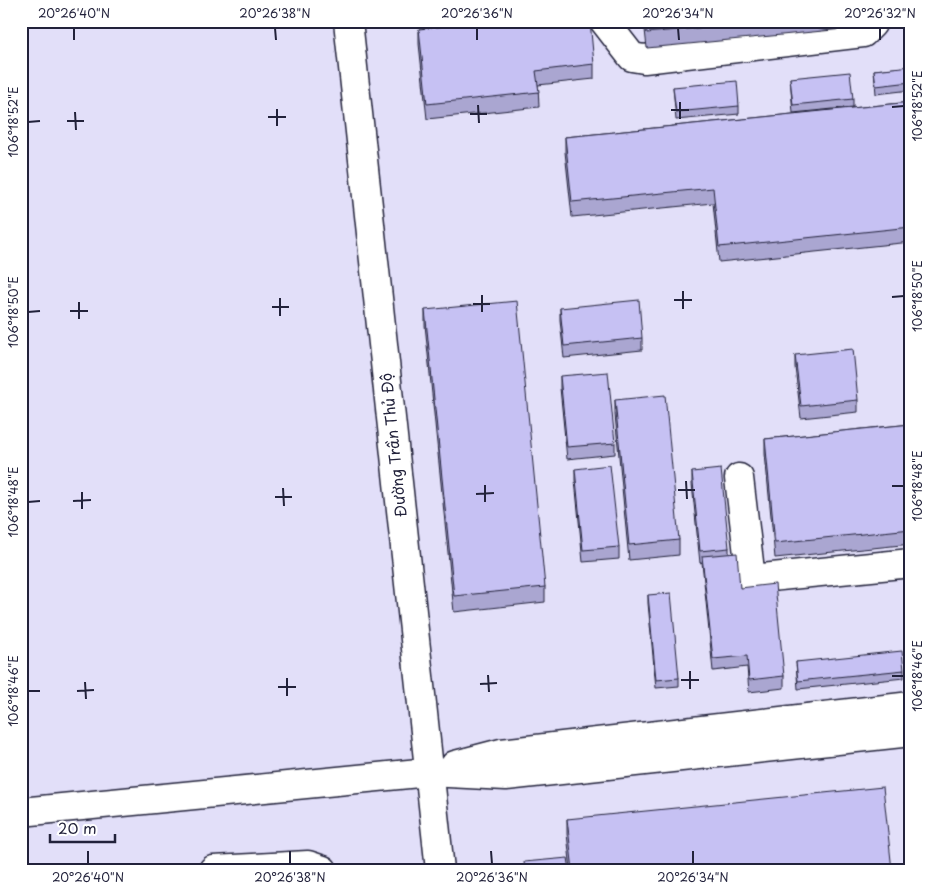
<svg xmlns="http://www.w3.org/2000/svg" width="932" height="891" viewBox="0 0 932 891" font-family="'Playpen Sans',sans-serif">
  <style>
    .built { fill: #e2dff9 }
    .lines { fill: none; stroke-linecap: round; stroke-linejoin: round }
    .minor-casing { stroke: #22223b; stroke-width: 31 }
    .minor { stroke: #fff; stroke-width: 28 }
    .wall { fill: #aaa6d1; stroke: #22223b }
    .building { fill: #c6c1f3; stroke: #22223b }
    .ticks { fill: none; stroke: #22223b; stroke-width: 2 }
    .labels { text-anchor: middle; stroke-width: 5; stroke-linejoin: round; paint-order: stroke }
    .street-label { font-size: 15px; fill: #22223b; stroke: #fff }
    .neatline { fill: none; stroke: #22223b; stroke-width: 2 }
    .ticks-label { font-size: 12px; text-anchor: middle; fill: #22223b }
  </style>
  <rect width="100%" height="100%" fill="#eeecfb"/>
  <filter id="ink" filterUnits="userSpaceOnUse"><feTurbulence type="fractalNoise" baseFrequency=".02" numOctaves="2"/><feDisplacementMap in="SourceGraphic" scale="10" xChannelSelector="R" yChannelSelector="G"/><feConvolveMatrix kernelMatrix="1 2 1 2 8 2 1 2 1" color-interpolation-filters="sRGB"/></filter>
  <g filter="url(#ink)">
    <!-- built -->
    <rect class="built" x="21" y="21" width="890" height="849"/>
    <g class="lines">
      <defs>
        <g id="minor">
          <polyline points="348,21 440,870"/>
          <polyline points="604,21 632,57 644,59 863,33 872,24 873,21"/>
          <polyline points="739,478 751,579 911,563"/>
          <polyline points="455,765 501,753 911,706"/>
          <polyline points="21,812 429,772 506,776 911,732"/>
          <polyline points="213,870 308,865 323,870"/>
        </g>
      </defs>
      <!-- minor casing -->
      <use href="#minor" class="minor-casing"/>
      <!-- minor -->
      <use href="#minor" class="minor"/>
    </g>
    <!-- wall -->
    <g class="wall">
      <polygon points="644,21 854,21 854,28 647,48"/>
      <polygon points="419,29 594,64 594,79 538,85 539,107 427,119 419,44"/>
      <polygon points="911,36 911,90 876,94 874,70 906,67 904,37"/>
      <polygon points="790,78 853,99 853,107 793,113"/>
      <polygon points="673,87 739,106 739,114 676,120"/>
      <polygon points="911,102 911,242 719,262 713,203 572,217 565,152 565,137"/>
      <polygon points="560,308 642,338 642,350 564,358 560,320"/>
      <polygon points="425,310 545,587 545,602 454,612 425,325"/>
      <polygon points="795,355 858,400 858,412 801,418 795,367"/>
      <polygon points="560,376 615,443 615,454 567,459 560,388"/>
      <polygon points="615,400 679,540 679,555 629,560 615,415"/>
      <polygon points="911,424 911,544 775,558 765,454 765,439"/>
      <polygon points="575,469 619,547 619,559 583,562 575,480"/>
      <polygon points="692,472 729,548 729,553 740,588 784,676 784,688 749,692 747,667 713,671 702,562 700,563 692,484"/>
      <polygon points="648,595 679,678 679,686 656,688 648,603"/>
      <polygon points="796,662 904,670 904,678 798,689"/>
      <polygon points="905,787 911,787 911,857 905,799"/>
      <polygon points="567,819 892,870 571,870 567,834"/>
    </g>
    <!-- building -->
    <g class="building">
      <polygon points="492,21 590,21 594,64 536,71 539,92 427,104 419,29"/>
      <polygon points="646,21 771,21 647,33"/>
      <polygon points="911,36 911,59 906,60 904,37"/>
      <polygon points="911,66 911,82 876,86 874,70"/>
      <polygon points="850,72 853,99 793,105 790,78"/>
      <polygon points="737,81 739,106 676,112 673,87"/>
      <polygon points="911,102 911,227 719,247 713,188 572,202 565,137"/>
      <polygon points="639,300 642,338 564,346 560,308"/>
      <polygon points="517,301 545,587 454,596 425,310"/>
      <polygon points="853,349 858,400 801,406 795,355"/>
      <polygon points="608,372 615,443 567,447 560,376"/>
      <polygon points="665,395 679,540 629,545 615,400"/>
      <polygon points="911,424 911,529 775,543 765,439"/>
      <polygon points="610,465 619,547 583,550 575,469"/>
      <polygon points="721,469 729,548 700,551 692,472"/>
      <polygon points="737,553 740,588 775,584 784,676 749,680 747,656 713,659 702,556"/>
      <polygon points="671,593 679,678 656,680 648,595"/>
      <polygon points="902,651 904,670 798,681 796,662"/>
      <polygon points="883,787 892,870 573,870 567,819"/>
      <polygon points="905,787 911,787 911,846"/>
      <polygon points="568,858 570,870 525,870 524,862"/>
    </g>
  </g>
  <!-- ticks -->
  <path class="ticks" d="M74,28V40M275,28L276,40M477,28V40M678,28L679,40M880,28V40M680,102V119M478,105L479,123M892,107L904,106M277,109V126M671,110H689M75,112L76,130M470,114H487M268,117H286M67,121H84M28,122L40,121M683,291V309M482,295V312M892,297L904,296M280,298V316M674,300H692M79,302V319M473,304H490M272,307H289M70,311H88M28,312L40,311M686,481L687,499M485,485V502M892,486H904M283,488L284,506M678,490H695M82,492V509M476,494L494,493M275,497H292M73,501L91,500M28,502L40,501M690,671V689M488,675L489,692M892,676H904M287,678V696M681,680H699M85,682L86,699M480,684L497,683M278,687H296M28,691H40M77,691L94,690M88,851V864M290,851V864M491,851L492,864M693,851V864"/>
  <g class="labels">
    <!-- street labels -->
    <g class="street-label">
      <text transform="translate(394 445) rotate(-96)" y="5">Đường Trần Thủ Độ</text>
    </g>
  </g>
  <!-- margin -->
  <rect width="932" height="891" fill="none" stroke="#fff" stroke-width="55"/>
  <!-- scale -->
  <path d="M50 834v8h65v-8" fill="none" stroke="#22223b" stroke-width="2.5"/>
  <text x="58" y="834" font-size="15" fill="#22223b" stroke="#ffffff" stroke-width="4" paint-order="stroke">20 m</text>
  <rect x="28" y="28" width="876" height="836" class="neatline"/>
  <g class="ticks-label">
    <text x="74" y="18">20°26'40"N</text>
    <text x="275" y="18">20°26'38"N</text>
    <text x="477" y="18">20°26'36"N</text>
    <text x="678" y="18">20°26'34"N</text>
    <text x="880" y="18">20°26'32"N</text>
    <text transform="translate(918 106) rotate(-90)" y="4">106°18'52"E</text>
    <text transform="translate(14 122) rotate(-90)" y="4">106°18'52"E</text>
    <text transform="translate(918 296) rotate(-90)" y="4">106°18'50"E</text>
    <text transform="translate(14 312) rotate(-90)" y="4">106°18'50"E</text>
    <text transform="translate(918 486) rotate(-90)" y="4">106°18'48"E</text>
    <text transform="translate(14 502) rotate(-90)" y="4">106°18'48"E</text>
    <text transform="translate(918 676) rotate(-90)" y="4">106°18'46"E</text>
    <text transform="translate(14 691) rotate(-90)" y="4">106°18'46"E</text>
    <text x="88" y="882">20°26'40"N</text>
    <text x="290" y="882">20°26'38"N</text>
    <text x="492" y="882">20°26'36"N</text>
    <text x="693" y="882">20°26'34"N</text>
  </g>
</svg>
